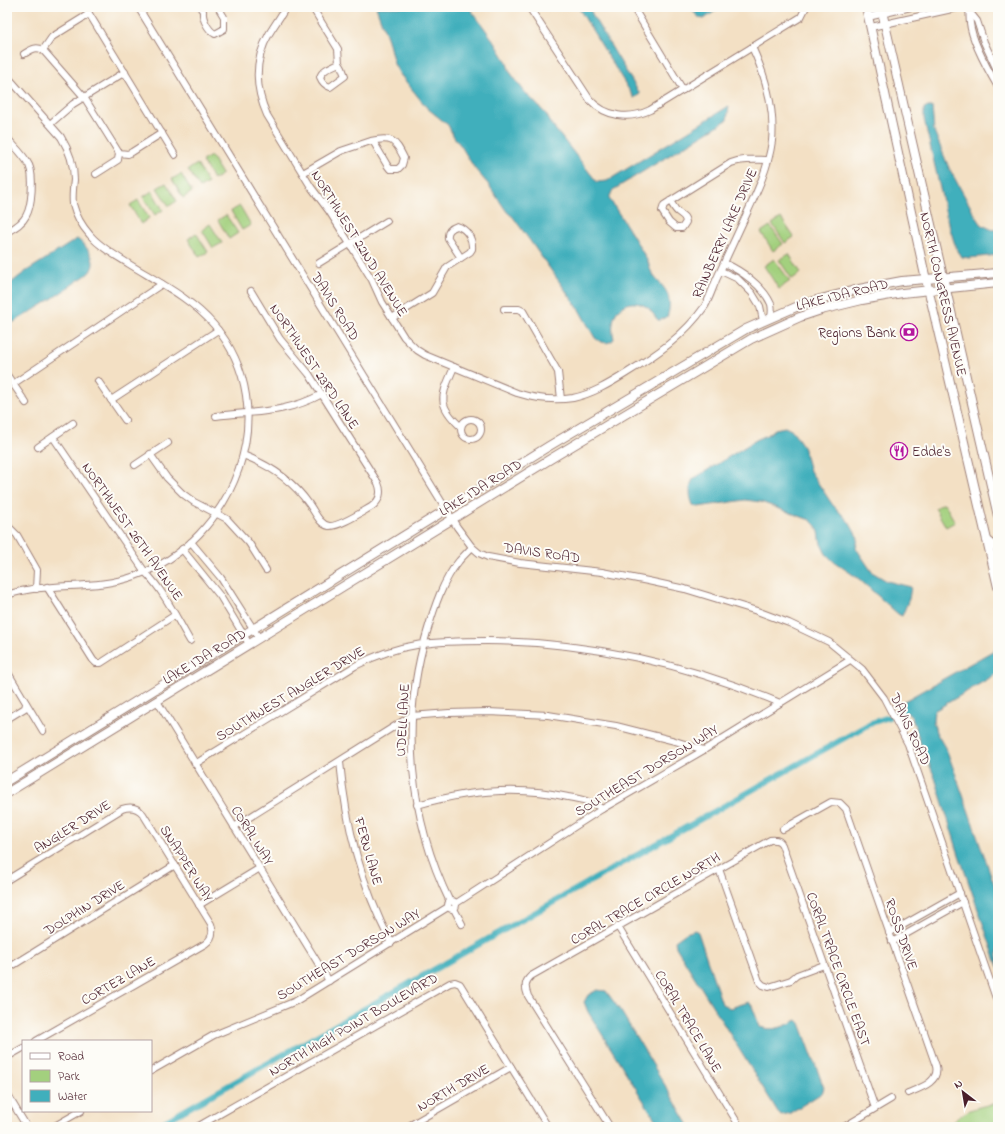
<svg xmlns="http://www.w3.org/2000/svg" width="1005" height="1134" viewBox="0 0 1005 1134" font-family="'Indie Flower',sans-serif">
  <style>
    .green { fill: #a3d07e; stroke: #767854 }
    .water { fill: #40afbc; stroke: #456774 }
    .lines { fill: none; stroke-linecap: round; stroke-linejoin: round }
    .canal { stroke: #40afbc; stroke-width: 6 }
    .street-casing { stroke: #9e8078; stroke-width: 8 }
    .secondary-casing { stroke: #9e8078; stroke-width: 10 }
    .street { stroke: #fff; stroke-width: 6 }
    .secondary { stroke: #fff; stroke-width: 8 }
    .labels { text-anchor: middle; stroke-width: 4; stroke-linejoin: round; paint-order: stroke }
    .street-label { font-size: 14px; fill: #4a1f2b; stroke: #fdfcf7 }
    .poi-label { font-size: 14px; fill: #4a1f2b; stroke: #fdfcf7; text-anchor: end }
  </style>
  <rect width="100%" height="100%" fill="#fdfcf7"/>
  <filter id="ink" filterUnits="userSpaceOnUse"><feTurbulence type="fractalNoise" baseFrequency=".025" numOctaves="2"/><feDisplacementMap in="SourceGraphic" scale="8" xChannelSelector="R" yChannelSelector="G"/><feConvolveMatrix kernelMatrix="1 2 1 2 8 2 1 2 1" color-interpolation-filters="sRGB"/></filter>
  <filter id="wash" filterUnits="userSpaceOnUse"><feTurbulence type="fractalNoise" baseFrequency=".012" numOctaves="4" result="noise"/><feDisplacementMap in="SourceGraphic" scale="16" xChannelSelector="R" yChannelSelector="G"/><feGaussianBlur stdDeviation="0.9" result="paint"/><feColorMatrix in="noise" values="0 0 0 0 0 0 0 0 0 0 0 0 0 0 0 0 0 1.4 0 .05"/><feComposite in="paint" operator="in"/></filter>
  <g filter="url(#wash)">
    <rect width="100%" height="100%" fill="#f3e0c4"/>
    <!-- green -->
    <g class="green">
      <polygon points="211,156 222,174 214,180 202,161"/>
      <polygon points="197,164 208,183 200,188 188,170"/>
      <polygon points="181,174 192,192 183,198 172,179"/>
      <polygon points="166,183 177,201 169,206 157,188"/>
      <polygon points="152,191 163,210 155,215 143,197"/>
      <polygon points="138,200 149,218 141,224 130,205"/>
      <polygon points="240,206 251,225 242,230 231,211"/>
      <polygon points="226,215 238,233 229,239 218,220"/>
      <polygon points="781,218 794,237 785,243 772,224"/>
      <polygon points="210,224 222,243 213,248 202,230"/>
      <polygon points="770,226 783,244 773,251 761,232"/>
      <polygon points="196,233 208,252 199,257 188,239"/>
      <polygon points="789,254 801,273 792,279 779,260"/>
      <polygon points="774,259 790,281 779,289 764,266"/>
      <polygon points="944,503 955,522 946,527 935,508"/>
      <path d="M993,1104L998,1105V1127H948C963,1111 972,1108 993,1104Z"/>
    </g>
    <!-- water -->
    <g class="water">
      <path d="M376,7H469L496,44L506,61L510,72L524,91L546,114L552,125L597,182L607,181L729,106L727,120L613,190L609,198C622,219 636,239 648,262C649,265 650,270 652,273C656,281 665,286 668,295C670,302 670,310 667,317L660,320H658C654,316 650,308 645,306C630,298 615,306 613,323C612,328 613,334 614,339C609,345 601,343 595,338L578,308L513,217L507,212L488,184L475,169L461,146L454,137L448,125L427,108L399,73L394,64L388,40Z"/>
      <polygon points="578,7 589,7 594,18 640,94 634,98"/>
      <path d="M690,7H721L704,19C697,18 694,12 690,7Z"/>
      <polygon points="929,107 932,107 934,131 949,168 974,213 982,225 993,230 998,229 998,255 969,258 962,257 956,248 947,219 924,119 924,108"/>
      <path d="M77,239C85,244 98,259 91,270C89,274 82,278 77,281C55,298 31,312 7,326V286L25,272Z"/>
      <path d="M785,427L793,431L803,446L810,471L832,504L849,522L858,538L856,548L872,572L887,581L911,587L909,599L902,616L898,614L859,579L833,561L826,554L821,544L819,532L816,526L810,520L761,502L745,500L698,507L693,505C689,496 689,488 693,479L756,440L769,434L775,429Z"/>
      <polygon points="998,648 998,673 934,711 933,720 936,732 947,751 958,781 998,895 998,967 959,855 935,778 920,742 912,718 899,704"/>
      <path d="M695,930L698,932L722,1004L730,1008L749,1002L752,1006L760,1027C774,1032 785,1026 797,1020L800,1023L824,1088L822,1093L790,1113L781,1115L778,1112L676,947L675,941L686,933Z"/>
      <polygon points="597,990 606,991 622,1013 690,1127 660,1127 588,1012 584,1002 588,995"/>
    </g>
    <g class="lines">
      <!-- canal -->
      <g class="canal">
        <polyline points="899,712 913,707"/>
        <polyline points="155,1127 871,723 889,717"/>
      </g>
    </g>
  </g>
  <g filter="url(#ink)">
    <g class="lines">
      <defs>
        <g id="street">
          <polyline points="85,7 175,155"/>
          <polyline points="138,7 457,527 472,547 479,553 488,557 520,563 602,572 648,581 685,589 757,611 789,623 829,642 862,669 884,698 908,744 998,1004"/>
          <path d="M200,7L203,11C202,19 208,30 215,34L224,29V17L218,7"/>
          <path d="M286,7C281,16 275,24 269,34C254,60 255,88 267,115L311,187L329,211L350,244L372,280L382,302L404,337L417,350L425,355L517,393C536,399 553,401 573,398C592,394 609,384 625,374C656,355 684,336 705,306C710,297 713,287 717,278C725,261 733,243 741,226C754,198 768,171 772,141C775,108 766,77 752,47"/>
          <path d="M312,7L338,49L339,63L342,68L345,76L330,87C324,85 322,82 320,77C323,69 331,67 339,63"/>
          <path d="M529,7L590,100C606,117 629,120 650,110L801,17L806,7"/>
          <polyline points="633,7 683,90"/>
          <path d="M969,7C970,12 969,18 970,23C972,42 988,70 998,87"/>
          <polyline points="969,11 977,21 984,42 998,72"/>
          <polyline points="868,17 911,7"/>
          <polyline points="871,27 961,7"/>
          <polyline points="43,50 52,37 89,14"/>
          <path d="M24,54C31,50 35,46 43,50L84,97L119,153"/>
          <path d="M7,76L61,137C69,150 74,164 74,180C73,188 72,196 73,204C76,216 82,226 90,235C100,247 115,255 129,264C158,282 191,298 214,325C286,410 234,541 135,576C94,591 48,581 7,595"/>
          <polyline points="50,124 73,104 125,72"/>
          <path d="M7,138C14,146 24,155 29,165C34,176 32,206 26,216C22,224 14,228 7,232"/>
          <polyline points="119,153 128,154 132,152 162,133"/>
          <path d="M303,173L341,151L371,141C392,136 395,140 404,158L402,165L398,169H390L387,165L373,141"/>
          <polyline points="96,174 118,160 119,153"/>
          <path d="M670,201C673,205 675,210 678,212C683,216 685,216 686,222L682,228H676L669,222L662,211L664,205L731,163C743,158 756,160 768,160"/>
          <polyline points="319,263 387,221"/>
          <path d="M724,263C742,271 763,286 771,304C772,308 772,312 771,317"/>
          <polyline points="721,271 738,279 752,293 760,306 763,321"/>
          <polyline points="504,309 519,309 523,311 558,372 561,399"/>
          <path d="M392,318L432,293L447,267L470,252L472,249C473,239 467,229 457,226C451,228 447,231 448,238L461,258"/>
          <path d="M454,367C442,396 435,403 461,427"/>
          <polyline points="7,375 26,403"/>
          <polyline points="98,381 125,420"/>
          <polyline points="13,384 162,284"/>
          <polyline points="111,400 218,330"/>
          <path d="M216,416C255,411 285,414 322,394"/>
          <circle cx="471" cy="429" r="10"/>
          <path d="M53,437L145,572C164,591 176,617 190,641"/>
          <polyline points="38,447 73,423"/>
          <polyline points="150,454 167,478 183,494 194,502 227,519 249,543 266,570"/>
          <path d="M243,455C269,465 293,481 309,504C315,512 319,524 329,526C339,527 362,512 371,507C380,501 382,492 378,483L309,374L280,339L251,291"/>
          <polyline points="135,465 168,443"/>
          <polyline points="7,525 17,535 37,570 36,589"/>
          <polyline points="191,542 221,578 259,638"/>
          <polyline points="182,549 220,596 249,644"/>
          <polyline points="47,587 93,660 96,663 101,663 175,615"/>
          <polyline points="7,671 43,731"/>
          <polyline points="157,701 329,981"/>
          <polyline points="7,719 25,708 26,704"/>
          <path d="M340,762C346,827 361,884 391,943"/>
          <path d="M195,764L355,666C400,642 437,641 487,641C588,642 687,664 780,703"/>
          <path d="M417,805C466,791 517,785 568,797C580,799 592,801 602,809"/>
          <polyline points="234,827 411,716 449,713 488,712 548,715 616,726 675,741 704,750"/>
          <path d="M783,829L831,802L840,803L846,809L936,1066C940,1082 920,1088 908,1093"/>
          <polyline points="719,869 759,981 763,985 769,987 791,980 797,975 824,965"/>
          <path d="M7,880L122,809C130,806 137,807 143,814L211,924C214,933 212,939 205,944L36,1041"/>
          <circle cx="452" cy="905" r="4"/>
          <path d="M450,902C409,818 400,722 427,632C434,608 443,580 459,561C463,556 468,552 472,547"/>
          <polyline points="455,904 602,809 704,750 850,660"/>
          <polyline points="199,905 260,868"/>
          <polyline points="454,909 462,924"/>
          <polyline points="618,927 740,1127"/>
          <polyline points="889,933 960,893"/>
          <polyline points="892,942 963,902"/>
          <polyline points="7,969 175,865"/>
          <polyline points="7,1057 23,1048"/>
          <polyline points="151,1071 214,1035 296,1001 448,907"/>
          <polyline points="7,1094 27,1127"/>
          <polyline points="53,1127 81,1111"/>
          <polyline points="197,1127 450,983 455,982 460,984 548,1127"/>
          <polyline points="407,1127 511,1067"/>
          <path d="M610,1127L528,996C525,988 524,982 531,976L770,840C776,839 780,840 782,845L875,1108"/>
          <polyline points="844,1127 891,1099"/>
        </g>
        <g id="secondary">
          <polyline points="866,7 924,271 998,587"/>
          <polyline points="881,7 998,516"/>
          <polyline points="987,540 998,549"/>
          <polyline points="7,781 549,446 746,329 796,307 817,300 859,289 902,281 998,273"/>
          <polyline points="7,793 552,458 751,339 800,317 821,310 862,300 902,293 998,283"/>
        </g>
      </defs>
      <!-- street casing -->
      <use href="#street" class="street-casing"/>
      <!-- secondary casing -->
      <use href="#secondary" class="secondary-casing"/>
      <!-- street -->
      <use href="#street" class="street"/>
      <!-- secondary -->
      <use href="#secondary" class="secondary"/>
    </g>
  </g>
  <!-- icons -->
  <defs>
    <symbol id="bank-ring" viewBox="-11 -11 22 22"><circle r="9.5" fill="#fdfcf7" stroke="#b5179e" stroke-width="1.5"/><path d="M-6-4H6V4H-6ZM0-2.3a2.3 2.3 0 1 0 0 4.6a2.3 2.3 0 1 0 0-4.6Z" fill="#b5179e"/></symbol>
    <symbol id="restaurant-ring" viewBox="-11 -11 22 22"><circle r="9.5" fill="#fdfcf7" stroke="#b5179e" stroke-width="1.5"/><path d="M-5-6h1v4h1v-4h1v4h1v-4h1v5L-1.5 .5V6h-2V.5L-5-1ZM5-6V6H3V1.5H1.5Q1.5-4 5-6Z" fill="#b5179e"/></symbol>
  </defs>
  <g fill-rule="evenodd">
    <use href="#bank-ring" x="899" y="322" width="20" height="20"/>
    <use href="#restaurant-ring" x="889" y="441" width="20" height="20"/>
  </g>
  <g class="labels">
    <!-- street labels -->
    <g class="street-label">
      <text transform="translate(724 233) rotate(-66)" y="5">RAINBERRY LAKE DRIVE</text>
      <text transform="translate(360 243) rotate(58)" y="5">NORTHWEST 22ND AVENUE</text>
      <text transform="translate(842 294) rotate(-14)" y="5">LAKE IDA ROAD</text>
      <text transform="translate(944 294) rotate(77)" y="5">NORTH CONGRESS AVENUE</text>
      <text transform="translate(336 306) rotate(58)" y="5">DAVIS ROAD</text>
      <text transform="translate(315 366) rotate(56)" y="5">NORTHWEST 23RD LANE</text>
      <text transform="translate(480 487) rotate(-32)" y="5">LAKE IDA ROAD</text>
      <text transform="translate(133 531) rotate(55)" y="5">NORTHWEST 26TH AVENUE</text>
      <text transform="translate(542 552) rotate(8)" y="5">DAVIS ROAD</text>
      <text transform="translate(204 656) rotate(-31)" y="5">LAKE IDA ROAD</text>
      <text transform="translate(290 693) rotate(-31)" y="5">SOUTHWEST ANGLER DRIVE</text>
      <text transform="translate(402 720) rotate(-87)" y="5">UDELL LANE</text>
      <text transform="translate(911 729) rotate(65)" y="5">DAVIS ROAD</text>
      <text transform="translate(646 770) rotate(-31)" y="5">SOUTHEAST DORSON WAY</text>
      <text transform="translate(72 826) rotate(-32)" y="5">ANGLER DRIVE</text>
      <text transform="translate(253 835) rotate(58)" y="5">CORAL WAY</text>
      <text transform="translate(369 851) rotate(74)" y="5">FERN LANE</text>
      <text transform="translate(187 863) rotate(58)" y="5">SNAPPER WAY</text>
      <text transform="translate(645 898) rotate(-30)" y="5">CORAL TRACE CIRCLE NORTH</text>
      <text transform="translate(84 907) rotate(-32)" y="5">DOLPHIN DRIVE</text>
      <text transform="translate(902 934) rotate(71)" y="5">ROSS DRIVE</text>
      <text transform="translate(348 954) rotate(-31)" y="5">SOUTHEAST DORSON WAY</text>
      <text transform="translate(839 969) rotate(70)" y="5">CORAL TRACE CIRCLE EAST</text>
      <text transform="translate(118 980) rotate(-30)" y="5">CORTEZ LANE</text>
      <text transform="translate(689 1021) rotate(59)" y="5">CORAL TRACE LANE</text>
      <text transform="translate(353 1024) rotate(-30)" y="5">NORTH HIGH POINT BOULEVARD</text>
      <text transform="translate(453 1087) rotate(-30)" y="5">NORTH DRIVE</text>
    </g>
    <!-- poi labels -->
    <g class="poi-label">
      <text x="896" y="337">Regions Bank</text>
      <text x="912" y="456" text-anchor="start">Edde's</text>
    </g>
  </g>
  <!-- margin -->
  <rect width="1005" height="1134" fill="none" stroke="#fdfcf7" stroke-width="24"/>
  <!-- legend -->
  <rect x="22" y="1040" width="130" height="72" fill="#fdfcf7" stroke="#b5a4a5"/>
  <rect x="30" y="1053" width="20" height="6" fill="#ffffff" stroke="#b5a4a5"/>
  <text x="58" y="1060" font-size="12" fill="#4a1f2b">Road</text>
  <rect x="30" y="1070" width="20" height="12" fill="#a3d07e" stroke="#b5a4a5"/>
  <text x="58" y="1080" font-size="12" fill="#4a1f2b">Park</text>
  <rect x="30" y="1090" width="20" height="12" fill="#40afbc" stroke="#b5a4a5"/>
  <text x="58" y="1100" font-size="12" fill="#4a1f2b">Water</text>
  <!-- north arrow -->
  <g transform="translate(963 1092) rotate(329)" stroke="#fdfcf7" stroke-width="3" paint-order="stroke">
  <path d="M0-3L7 15L0 10L-7 15Z" fill="#4a1f2b"/>
  <text y="-6" font-size="11" font-weight="bold" text-anchor="middle" fill="#4a1f2b">N</text>
  </g>
</svg>
